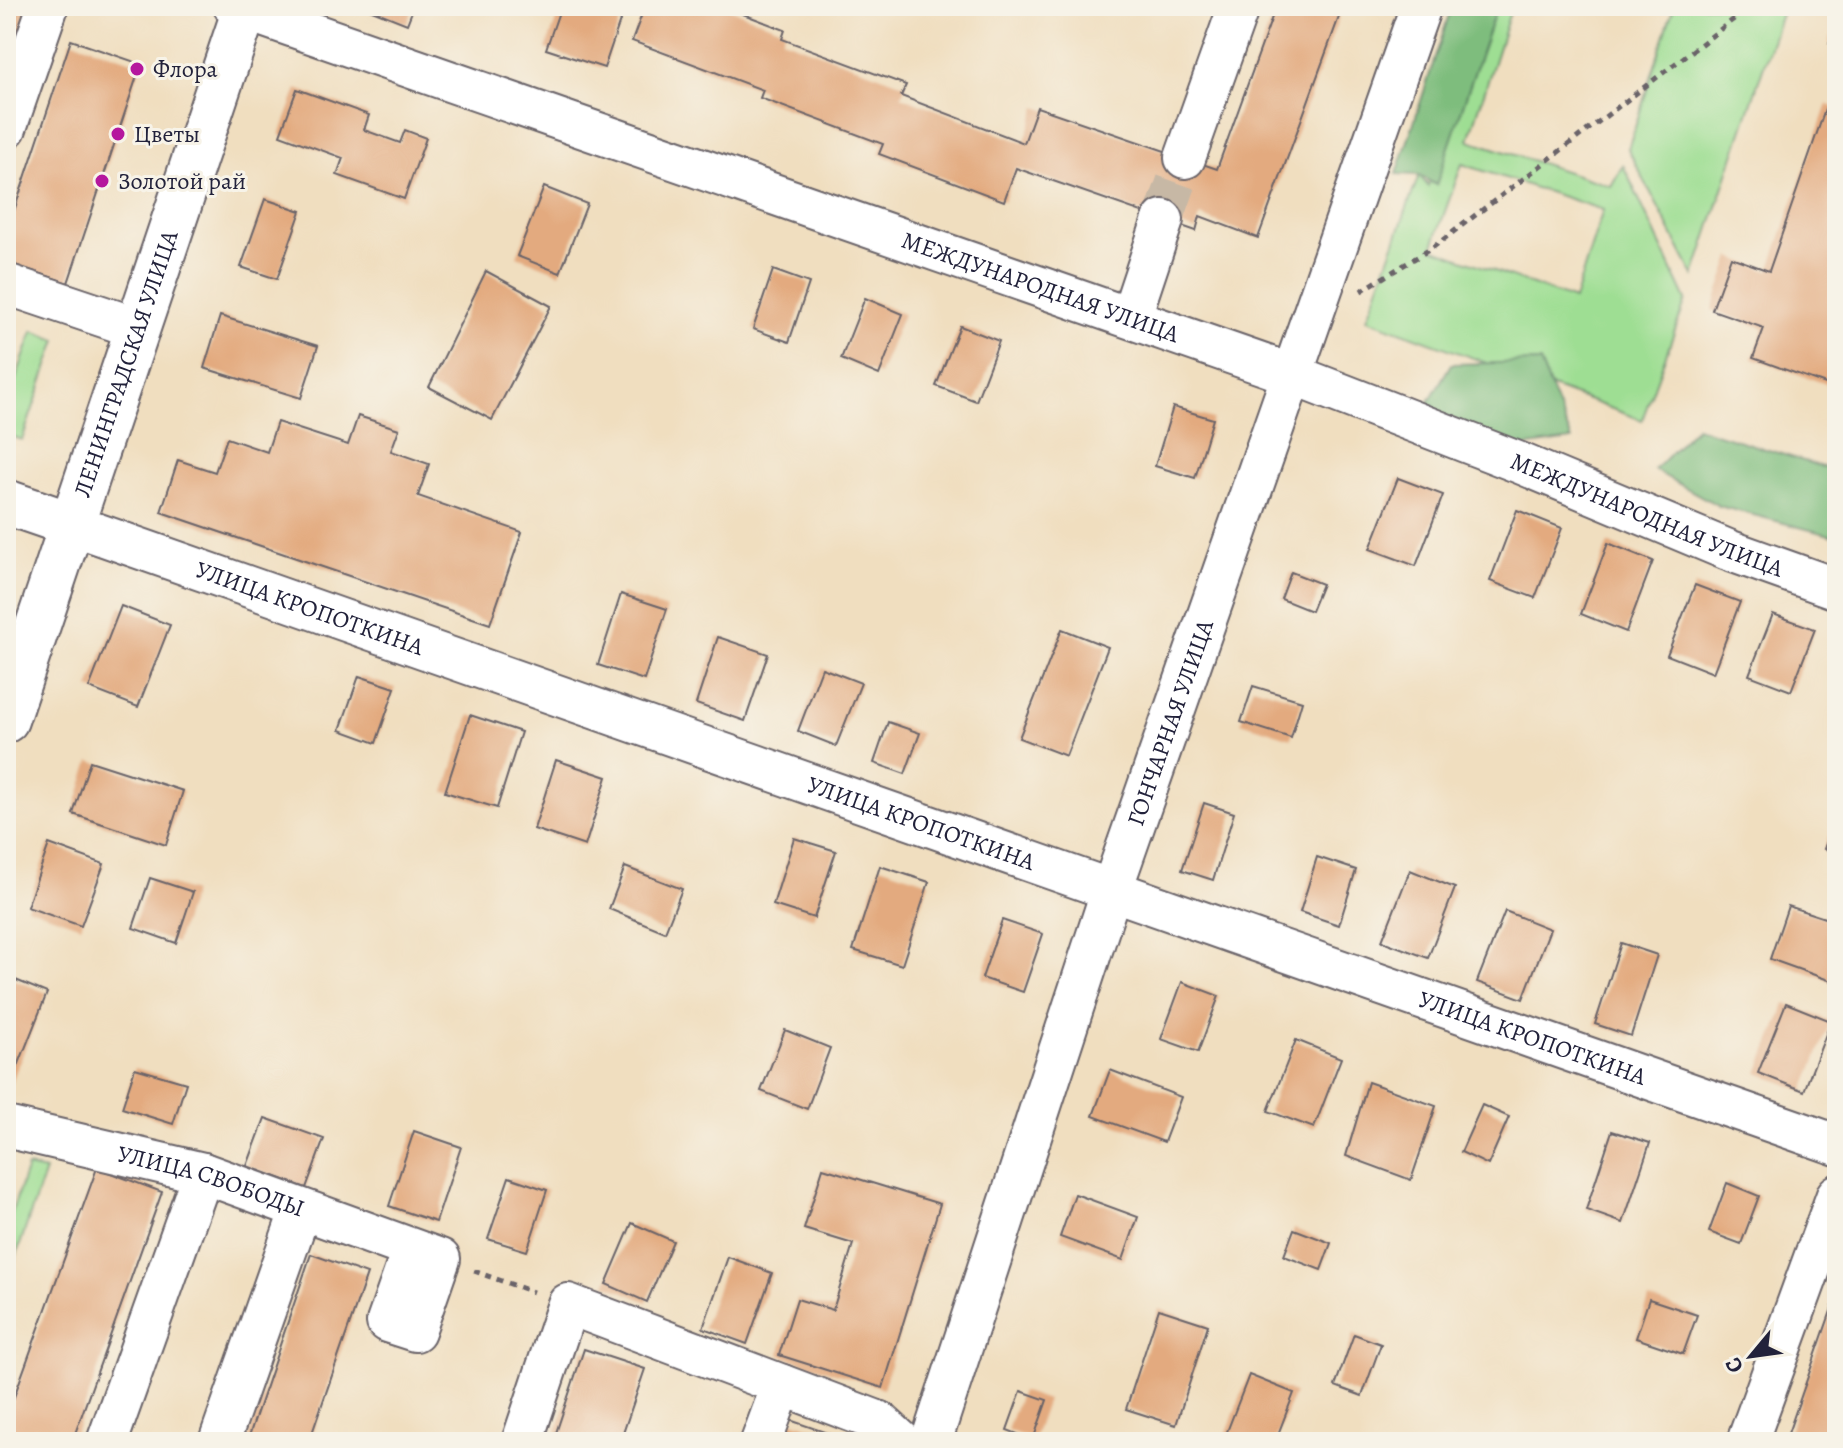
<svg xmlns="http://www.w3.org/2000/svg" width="1843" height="1448" viewBox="0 0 1843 1448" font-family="Alegreya,serif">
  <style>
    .green { fill: #9ede93; stroke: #608067; stroke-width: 2; fill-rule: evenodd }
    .forest { fill: #7ebd7d; stroke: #50705c; stroke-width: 2 }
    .building { fill: #e3aa7f }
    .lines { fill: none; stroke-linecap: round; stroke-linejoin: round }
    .minor-tunnel { stroke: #c7b8a5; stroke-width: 40; stroke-dasharray: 40 20; stroke-linecap: butt }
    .minor-casing { stroke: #6a6469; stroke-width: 44 }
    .major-casing { stroke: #6a6469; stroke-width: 48 }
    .path { stroke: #6a6469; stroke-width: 5; stroke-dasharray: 6 6; stroke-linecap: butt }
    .minor { stroke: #fff; stroke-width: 40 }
    .major { stroke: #fff; stroke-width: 44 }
    .poi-dot { fill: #b5179e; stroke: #f7f3e8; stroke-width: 3 }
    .labels { text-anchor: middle; stroke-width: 6; stroke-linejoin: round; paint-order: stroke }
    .poi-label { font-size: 24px; fill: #22223b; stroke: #f7f3e8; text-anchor: start }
    .street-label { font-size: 24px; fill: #22223b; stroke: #f7f3e8 }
  </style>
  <rect width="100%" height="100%" fill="#f7f3e8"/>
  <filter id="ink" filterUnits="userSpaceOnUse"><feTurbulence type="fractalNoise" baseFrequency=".0125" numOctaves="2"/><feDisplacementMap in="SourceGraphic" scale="16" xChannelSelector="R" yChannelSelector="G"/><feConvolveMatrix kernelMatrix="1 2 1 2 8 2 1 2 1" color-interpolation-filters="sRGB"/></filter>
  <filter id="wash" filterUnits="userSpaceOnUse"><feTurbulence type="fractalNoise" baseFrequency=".006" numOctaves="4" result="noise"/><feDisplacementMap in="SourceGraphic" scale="32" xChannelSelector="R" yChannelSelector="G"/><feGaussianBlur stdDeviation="1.8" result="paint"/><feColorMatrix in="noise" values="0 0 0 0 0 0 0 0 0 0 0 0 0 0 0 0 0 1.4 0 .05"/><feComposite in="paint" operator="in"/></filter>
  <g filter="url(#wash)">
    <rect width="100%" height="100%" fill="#f0debf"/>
    <!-- green -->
    <g class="green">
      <path d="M1486,6H1512L1469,140L1611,186L1623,165L1686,300L1642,420L1367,319L1419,175L1428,186ZM1462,164L1603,210L1574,300L1432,248Z"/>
      <polygon points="1674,6 1775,6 1781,14 1694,276 1628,149"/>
      <polygon points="33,331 57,340 22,440 6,434 6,406"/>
      <polygon points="27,1167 45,1171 6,1286 6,1229"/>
    </g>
    <!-- forest -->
    <g class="forest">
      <polygon points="1452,6 1497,6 1436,185 1419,175 1397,174"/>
      <polygon points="1540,362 1572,440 1515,448 1424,410 1451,364"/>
      <polygon points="1696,427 1829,469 1837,475 1837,537 1719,506 1654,470"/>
    </g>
    <g id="blocks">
      <!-- building -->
      <g class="building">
        <polygon points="11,6 30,10 19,43 6,38 6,21"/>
        <polygon points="362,6 414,6 407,24"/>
        <polygon points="561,6 625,6 604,68 546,49"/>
        <polygon points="645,6 722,6 785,30 782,39 906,85 901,96 1024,143 1037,107 1217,169 1276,6 1343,6 1258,238 1200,216 1196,231 1016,168 1004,201 879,154 883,144 760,98 763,90 632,41"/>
        <polygon points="1837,22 1837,45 1829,43"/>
        <polygon points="71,40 141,64 68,283 6,262 6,235"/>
        <polygon points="297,89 369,115 364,130 400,143 405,130 426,138 404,199 337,175 343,158 280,135"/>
        <polygon points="1827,104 1837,108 1837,388 1753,358 1764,328 1712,310 1731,257 1769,271"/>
        <polygon points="544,187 587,204 560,273 517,256"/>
        <polygon points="265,199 301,211 277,279 241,267"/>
        <polygon points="773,270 809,283 789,342 753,329"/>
        <polygon points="486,271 551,306 492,420 429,387"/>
        <polygon points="865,298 903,314 879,375 841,359"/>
        <polygon points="220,316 318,346 301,398 204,368"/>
        <polygon points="960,326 999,341 976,401 936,386"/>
        <polygon points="1173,407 1213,419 1195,478 1155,466"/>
        <polygon points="358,416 399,429 391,451 429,464 418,496 522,532 490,624 161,512 178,460 215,472 227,438 267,452 277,422 348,445"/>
        <polygon points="1398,478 1443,495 1416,566 1370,549"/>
        <polygon points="1517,510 1562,528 1535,598 1490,581"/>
        <polygon points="1608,543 1653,561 1626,632 1581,614"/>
        <polygon points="1291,572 1322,584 1311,611 1281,599"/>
        <polygon points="1695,585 1740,602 1713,673 1667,655"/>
        <polygon points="621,594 667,609 644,680 598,665"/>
        <polygon points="121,606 170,625 138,707 89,688"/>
        <polygon points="1773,614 1815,629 1791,691 1749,675"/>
        <polygon points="1062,629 1108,647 1066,756 1019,738"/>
        <polygon points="718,637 768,654 745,721 696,704"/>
        <polygon points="822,668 861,683 836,746 798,731"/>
        <polygon points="359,676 395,688 376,743 340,730"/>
        <polygon points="1253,686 1302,701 1291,738 1241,722"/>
        <polygon points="470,715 521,732 497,808 445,792"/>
        <polygon points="888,722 920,733 905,774 874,763"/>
        <polygon points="556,760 607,777 585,846 534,829"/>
        <polygon points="90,761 183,791 166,845 73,814"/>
        <polygon points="1204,803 1234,813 1213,880 1182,870"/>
        <polygon points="1837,814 1837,854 1824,849"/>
        <polygon points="794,838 836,851 814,918 773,905"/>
        <polygon points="49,844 104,864 81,926 27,907"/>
        <polygon points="1317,857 1356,870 1339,925 1300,912"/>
        <polygon points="880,866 929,882 902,965 853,950"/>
        <polygon points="625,867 682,889 665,932 609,909"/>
        <polygon points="1410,870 1455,888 1428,958 1382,941"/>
        <polygon points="150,878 193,892 176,943 133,928"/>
        <polygon points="1788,906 1837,922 1837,983 1770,959"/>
        <polygon points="1505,911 1550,929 1523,999 1477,982"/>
        <polygon points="1002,920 1043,934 1023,992 982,978"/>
        <polygon points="1621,943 1657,955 1631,1036 1595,1024"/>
        <polygon points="6,976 47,993 9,1089 6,1088"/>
        <polygon points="1182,982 1219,996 1198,1052 1161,1039"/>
        <polygon points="1786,1003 1831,1021 1804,1091 1758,1073"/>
        <polygon points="785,1030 830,1048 807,1109 761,1091"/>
        <polygon points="1296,1040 1341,1058 1314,1128 1268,1111"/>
        <polygon points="135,1068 186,1083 173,1124 122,1108"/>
        <polygon points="1110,1070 1181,1097 1164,1142 1093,1116"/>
        <polygon points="1368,1082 1436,1106 1411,1180 1346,1156"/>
        <polygon points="1482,1105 1509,1117 1488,1165 1461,1152"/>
        <polygon points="265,1118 324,1139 306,1188 247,1166"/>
        <polygon points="414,1131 461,1147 436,1222 389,1206"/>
        <polygon points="1612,1131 1650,1143 1623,1223 1586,1210"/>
        <polygon points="97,1168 162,1192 72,1442 6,1442 6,1419"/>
        <polygon points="823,1168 940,1204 883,1388 779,1355 797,1299 833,1310 853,1244 804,1229"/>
        <polygon points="509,1177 547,1190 527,1251 488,1239"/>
        <polygon points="1727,1183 1759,1196 1741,1244 1709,1232"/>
        <polygon points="1075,1194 1138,1217 1123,1260 1060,1237"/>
        <polygon points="632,1223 673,1241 647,1302 606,1284"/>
        <polygon points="1294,1229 1331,1243 1321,1270 1284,1256"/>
        <polygon points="311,1254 367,1274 309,1442 247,1442"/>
        <polygon points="728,1257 772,1273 747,1344 703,1328"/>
        <polygon points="1837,1294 1837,1442 1785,1442"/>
        <polygon points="1649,1299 1697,1315 1683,1354 1636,1338"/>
        <polygon points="1159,1309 1208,1325 1176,1425 1126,1409"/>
        <polygon points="1354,1334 1381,1344 1362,1396 1335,1386"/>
        <polygon points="584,1349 645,1369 620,1442 553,1442"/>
        <polygon points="1249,1375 1294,1393 1275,1442 1223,1442"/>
        <polygon points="1021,1391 1047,1400 1033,1440 1007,1430"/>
        <polygon points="781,1417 845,1439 844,1442 773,1442"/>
      </g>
    </g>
  </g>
  <g filter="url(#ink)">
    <use href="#blocks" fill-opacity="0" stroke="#6a6469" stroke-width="2"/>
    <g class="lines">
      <!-- minor-tunnel -->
      <polyline class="minor-tunnel" points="1163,220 1185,158"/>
      <defs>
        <g id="minor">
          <path id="s1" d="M234,6L1293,375L1520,463L1728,550L1837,589"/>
          <polyline points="6,128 48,6"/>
          <polyline points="1185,158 1239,6"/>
          <polyline points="6,284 137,328"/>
          <polyline points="1131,316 1163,220"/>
          <path id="s2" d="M70,524L1837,1145"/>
          <path id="s3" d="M6,1127L203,1173L440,1259L415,1331L387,1322L412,1251"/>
          <polyline points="107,1442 203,1173"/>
          <polyline points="219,1442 301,1209"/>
          <polyline points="522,1442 568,1304 880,1422 902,1442"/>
          <polyline points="761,1442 782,1385"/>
          <path id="s4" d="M931,1442L1112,889L1421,6"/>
          <polyline points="1747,1442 1837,1195"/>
        </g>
        <g id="major">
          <polyline points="6,502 70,524"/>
          <path id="s5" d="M6,720L246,6"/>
        </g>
      </defs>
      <!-- minor casing -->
      <use href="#minor" class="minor-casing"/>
      <!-- major casing -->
      <use href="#major" class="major-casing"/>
      <!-- path -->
      <g class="path">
        <polyline points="1361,291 1432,248 1734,19 1743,6"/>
        <polyline points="474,1271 533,1292"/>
      </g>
      <!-- minor -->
      <use href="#minor" class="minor"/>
      <!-- major -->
      <use href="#major" class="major"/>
    </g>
  </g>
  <!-- markers -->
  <g class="poi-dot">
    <circle cx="137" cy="69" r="8"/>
    <circle cx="118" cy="134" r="8"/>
    <circle cx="102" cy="181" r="8"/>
  </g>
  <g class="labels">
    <!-- poi labels -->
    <g class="poi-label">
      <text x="153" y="77">Флора</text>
      <text x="134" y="142">Цветы</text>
      <text x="118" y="189">Золотой рай</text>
    </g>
    <!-- street labels -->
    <g class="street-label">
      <text dy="8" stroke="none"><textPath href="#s1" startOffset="854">МЕЖДУНАРОДНАЯ УЛИЦА</textPath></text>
      <text dy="8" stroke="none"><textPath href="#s5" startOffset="376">ЛЕНИНГРАДСКАЯ УЛИЦА</textPath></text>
      <text dy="8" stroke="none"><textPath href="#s1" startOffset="1502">МЕЖДУНАРОДНАЯ УЛИЦА</textPath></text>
      <text dy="8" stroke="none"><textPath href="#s2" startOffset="254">УЛИЦА КРОПОТКИНА</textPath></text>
      <text dy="8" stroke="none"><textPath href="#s4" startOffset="758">ГОНЧАРНАЯ УЛИЦА</textPath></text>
      <text dy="8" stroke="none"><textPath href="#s2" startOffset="902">УЛИЦА КРОПОТКИНА</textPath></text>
      <text dy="8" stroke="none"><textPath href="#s2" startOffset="1550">УЛИЦА КРОПОТКИНА</textPath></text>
      <text dy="8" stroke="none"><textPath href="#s3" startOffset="212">УЛИЦА СВОБОДЫ</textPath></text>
    </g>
  </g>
  <!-- margin -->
  <rect width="1843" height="1448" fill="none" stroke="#f7f3e8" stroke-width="32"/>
  <!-- north arrow -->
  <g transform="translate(1751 1356) rotate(241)" stroke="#f7f3e8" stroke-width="6" paint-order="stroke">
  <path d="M0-6L14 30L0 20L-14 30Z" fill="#22223b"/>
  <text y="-12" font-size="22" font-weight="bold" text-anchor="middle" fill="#22223b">С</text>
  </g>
</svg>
